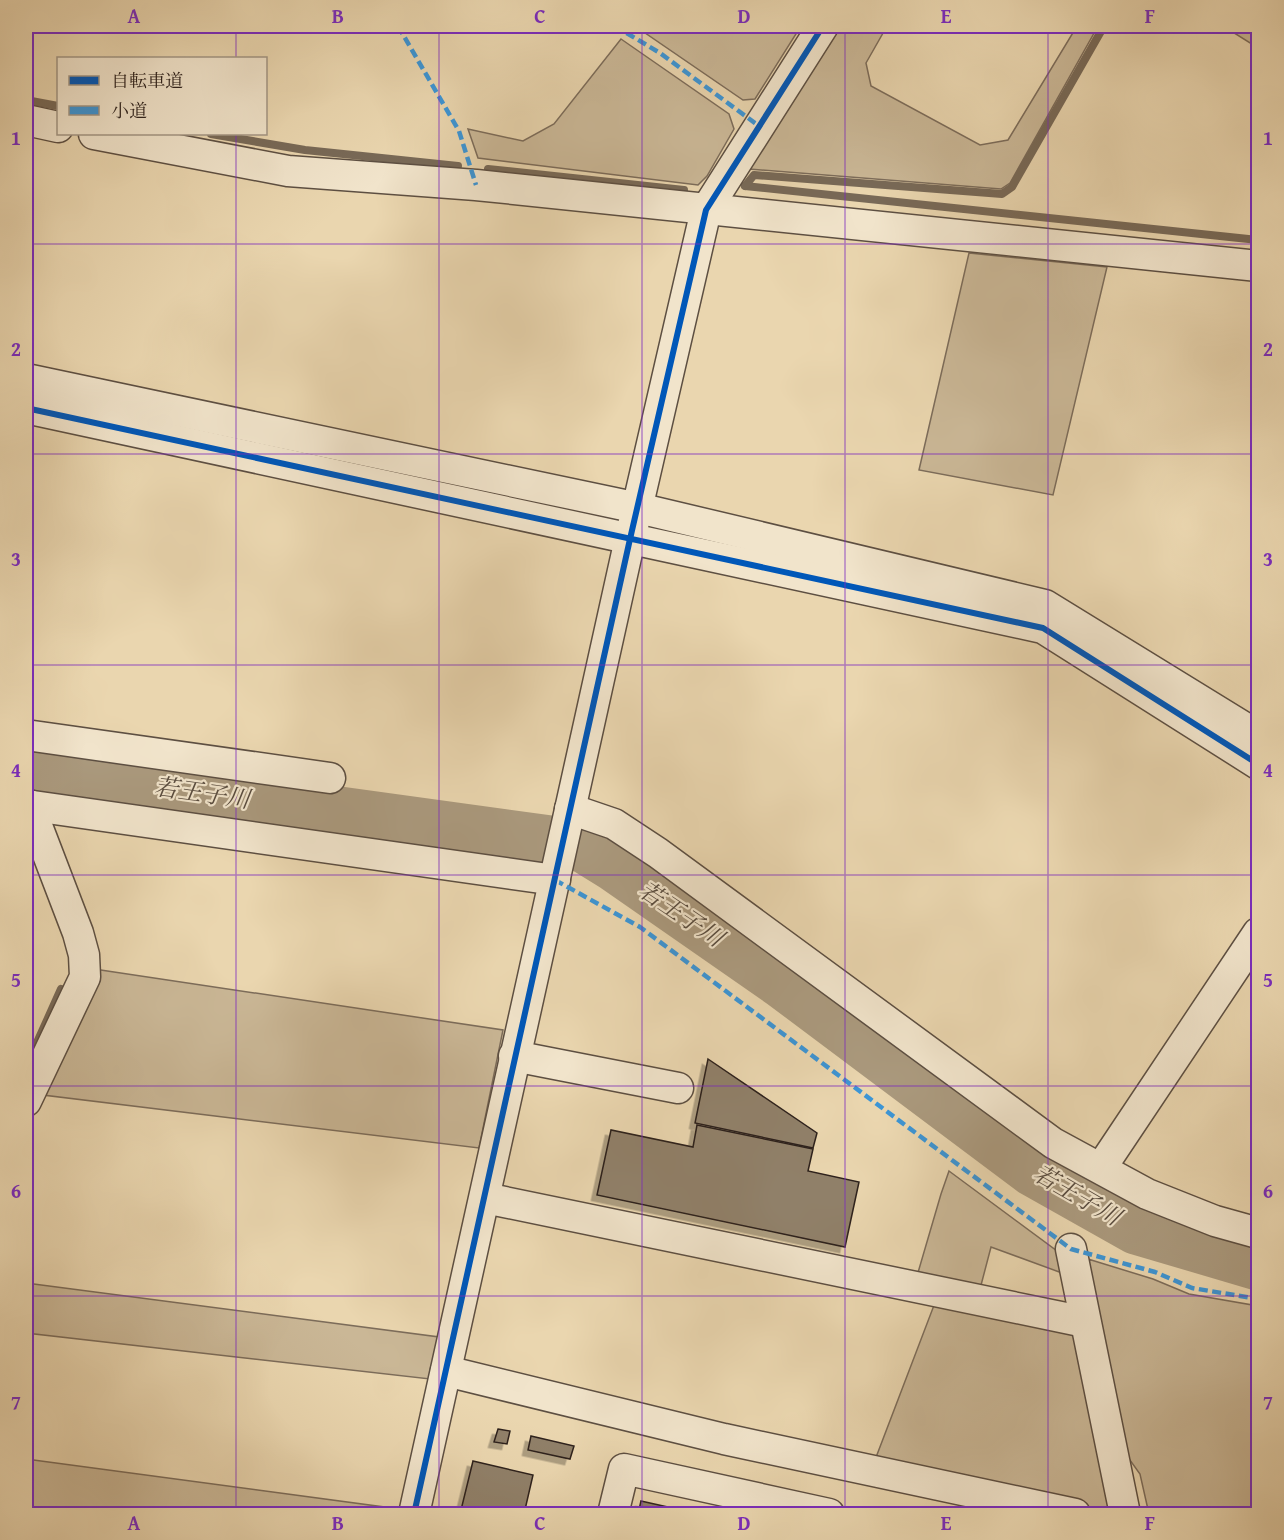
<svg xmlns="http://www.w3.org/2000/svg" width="1284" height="1540" viewBox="0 0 1284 1540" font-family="'Gentium Book Plus','Noto Serif JP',serif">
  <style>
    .green { fill: #cab796; stroke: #7c6c5a; stroke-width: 1.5 }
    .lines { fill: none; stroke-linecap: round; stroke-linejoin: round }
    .stream { stroke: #786957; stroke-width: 8 }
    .river { stroke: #aa997d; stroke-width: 51 }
    .building { fill: #908069; stroke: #2e221d; stroke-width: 1.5; filter: url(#shadow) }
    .minor-casing { stroke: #5d4f42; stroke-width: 33 }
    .minor { stroke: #f1e4cb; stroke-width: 30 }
    .quiet { stroke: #3c95d5; stroke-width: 4.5; stroke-dasharray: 9 4.5; stroke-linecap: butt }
    .cycleway-casing { stroke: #f1e4cb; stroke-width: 10 }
    .cycleway { stroke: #0057b8; stroke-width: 6 }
    .grid { fill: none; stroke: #7b2cbf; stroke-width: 1.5; stroke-opacity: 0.55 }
    .labels { text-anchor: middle; stroke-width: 4.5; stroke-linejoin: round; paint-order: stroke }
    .water-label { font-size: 24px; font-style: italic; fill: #594c3f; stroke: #f1e4cb }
    .neatline { fill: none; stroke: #7b2cbf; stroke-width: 2 }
    .grid-label { font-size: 20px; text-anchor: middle; font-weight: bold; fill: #7b2cbf }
  </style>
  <defs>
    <filter id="shadow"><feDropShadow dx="-5.5" dy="5.5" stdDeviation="0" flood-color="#0004"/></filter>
  </defs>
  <rect width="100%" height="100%" fill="#ead6af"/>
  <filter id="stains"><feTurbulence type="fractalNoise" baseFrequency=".00333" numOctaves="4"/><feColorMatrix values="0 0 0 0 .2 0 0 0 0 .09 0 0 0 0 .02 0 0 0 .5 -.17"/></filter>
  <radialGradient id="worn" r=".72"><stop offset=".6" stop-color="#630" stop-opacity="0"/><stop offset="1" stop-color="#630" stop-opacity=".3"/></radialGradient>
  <!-- green -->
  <g class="green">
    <polygon points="635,26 801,26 755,99 743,100"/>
    <polygon points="841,26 887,26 866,63 871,86 980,145 1008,140 1077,26 1098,26 1010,183 1001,189 749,169"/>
    <polygon points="1223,26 1258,26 1258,48"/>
    <polygon points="621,39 729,114 734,129 707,176 698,185 478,158 468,129 523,141 554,124"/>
    <polygon points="969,253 1107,267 1053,495 919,470"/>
    <polygon points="94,969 503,1030 479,1148 43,1095"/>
    <polygon points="949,1171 1057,1251 1062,1273 991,1247 980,1289 917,1276 941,1194"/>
    <polygon points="1088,1259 1153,1279 1189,1294 1258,1306 1258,1514 1149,1514 1140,1474 1122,1449"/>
    <polygon points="26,1283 439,1337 430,1379 26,1333"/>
    <polygon points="936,1300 1075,1330 1113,1514 875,1460"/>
    <polygon points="26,1459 399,1509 398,1514 26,1514"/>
  </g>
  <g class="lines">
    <!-- stream -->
    <g class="stream">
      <polyline points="26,100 58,106"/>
      <polyline points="211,134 305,150 458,166"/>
      <polyline points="488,169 684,190"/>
      <polyline points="745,186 1258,240"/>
      <polyline points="745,186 754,175 1002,194 1012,187 1104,26"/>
      <polyline points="649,527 720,543"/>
      <polyline points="26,785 27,770"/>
      <polyline points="26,1067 61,989"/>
    </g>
    <!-- river -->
    <polyline class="river" points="26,769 580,845 614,866 782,983 1033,1171 1136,1229 1258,1265"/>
  </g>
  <!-- building -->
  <g class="building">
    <polygon points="708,1059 817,1133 813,1148 695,1123"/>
    <polygon points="697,1125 813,1149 808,1171 859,1182 845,1247 597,1195 611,1130 693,1147"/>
    <polygon points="498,1429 510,1431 507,1444 494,1442"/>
    <polygon points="531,1436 574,1446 570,1459 528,1450"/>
    <polygon points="473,1461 533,1475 524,1514 460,1514"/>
    <polygon points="641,1501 699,1514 638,1514"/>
  </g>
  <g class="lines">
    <defs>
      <g id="minor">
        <polyline points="26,120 58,127"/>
        <polyline points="94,134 288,171 476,185 1258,266"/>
        <polyline points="26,379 638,508 1045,605 1258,736"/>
        <polyline points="26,408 1043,628 1258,764"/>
        <polyline points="26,735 330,778"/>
        <polyline points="26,805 555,880"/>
        <polyline points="570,809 614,824 658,853 1053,1143 1147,1194 1215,1221 1258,1233"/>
        <polyline points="514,1056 678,1088"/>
        <polyline points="26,1101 85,977 84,955 78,933 29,805"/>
        <polyline points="1101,1168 1258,933"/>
        <polyline points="485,1198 1085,1322"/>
        <polyline points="1071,1249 1125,1514"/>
        <polyline points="446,1371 724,1439 1075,1514"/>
        <polyline points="414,1514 630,539 706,210 823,26"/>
        <polyline points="613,1514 624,1469 829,1514"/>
      </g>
    </defs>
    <!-- minor casing -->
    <use href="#minor" class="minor-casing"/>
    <!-- minor -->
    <use href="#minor" class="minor"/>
    <!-- quiet -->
    <g class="quiet">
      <polyline points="398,26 459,131 476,185"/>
      <polyline points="615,26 660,53 759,126"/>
      <polyline points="555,880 640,927 1071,1249 1155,1272 1192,1288 1258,1299"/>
    </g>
    <defs>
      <g id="cycleway">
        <polyline points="26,408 1043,628 1258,764"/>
        <polyline points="414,1514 630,539 706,210 823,26"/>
      </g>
    </defs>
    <!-- cycleway casing -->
    <use href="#cycleway" class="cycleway-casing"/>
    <!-- cycleway -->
    <use href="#cycleway" class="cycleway"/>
  </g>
  <!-- grid -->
  <path class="grid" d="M236,26V58M439,26V1514M642,26V1514M845,26V1514M1048,26V1514M236,134V1514M26,244H1258M26,454H1258M26,665H1258M26,875H1258M26,1086H1258M26,1296H1258"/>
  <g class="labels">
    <!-- water labels -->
    <g class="water-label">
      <text transform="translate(202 793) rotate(8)" y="8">若王子川</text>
      <text transform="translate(681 914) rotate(34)" y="8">若王子川</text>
      <text transform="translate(1077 1195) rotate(30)" y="8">若王子川</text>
    </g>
  </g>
  <!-- margin -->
  <rect width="1284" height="1540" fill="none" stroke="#ead6af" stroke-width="66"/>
  <!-- legend -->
  <rect x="57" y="57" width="210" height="78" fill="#f1e4cb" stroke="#a39685" stroke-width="1.5"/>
  <rect x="69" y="76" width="30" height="9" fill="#0057b8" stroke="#a39685" stroke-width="1.5"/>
  <text x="111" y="87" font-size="18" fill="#2e221d">自転車道</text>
  <rect x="69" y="106" width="30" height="9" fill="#3c95d5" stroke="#a39685" stroke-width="1.5"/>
  <text x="111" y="117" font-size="18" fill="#2e221d">小道</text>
  <rect x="33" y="33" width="1218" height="1474" class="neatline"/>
  <g class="grid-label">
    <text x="134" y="23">A</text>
    <text x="338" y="23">B</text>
    <text x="540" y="23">C</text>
    <text x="744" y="23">D</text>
    <text x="946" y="23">E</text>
    <text x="1150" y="23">F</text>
    <text x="16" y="145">1</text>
    <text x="1268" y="145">1</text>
    <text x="16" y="356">2</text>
    <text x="1268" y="356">2</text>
    <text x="16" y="566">3</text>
    <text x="1268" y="566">3</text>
    <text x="16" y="777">4</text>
    <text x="1268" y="777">4</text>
    <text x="16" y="987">5</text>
    <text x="1268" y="987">5</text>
    <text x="16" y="1198">6</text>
    <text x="1268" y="1198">6</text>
    <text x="16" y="1409">7</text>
    <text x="1268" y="1409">7</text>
    <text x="134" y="1530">A</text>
    <text x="338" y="1530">B</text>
    <text x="540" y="1530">C</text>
    <text x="744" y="1530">D</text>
    <text x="946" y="1530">E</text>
    <text x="1150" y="1530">F</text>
  </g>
  <rect width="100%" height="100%" filter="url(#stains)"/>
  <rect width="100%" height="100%" fill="url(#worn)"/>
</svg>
